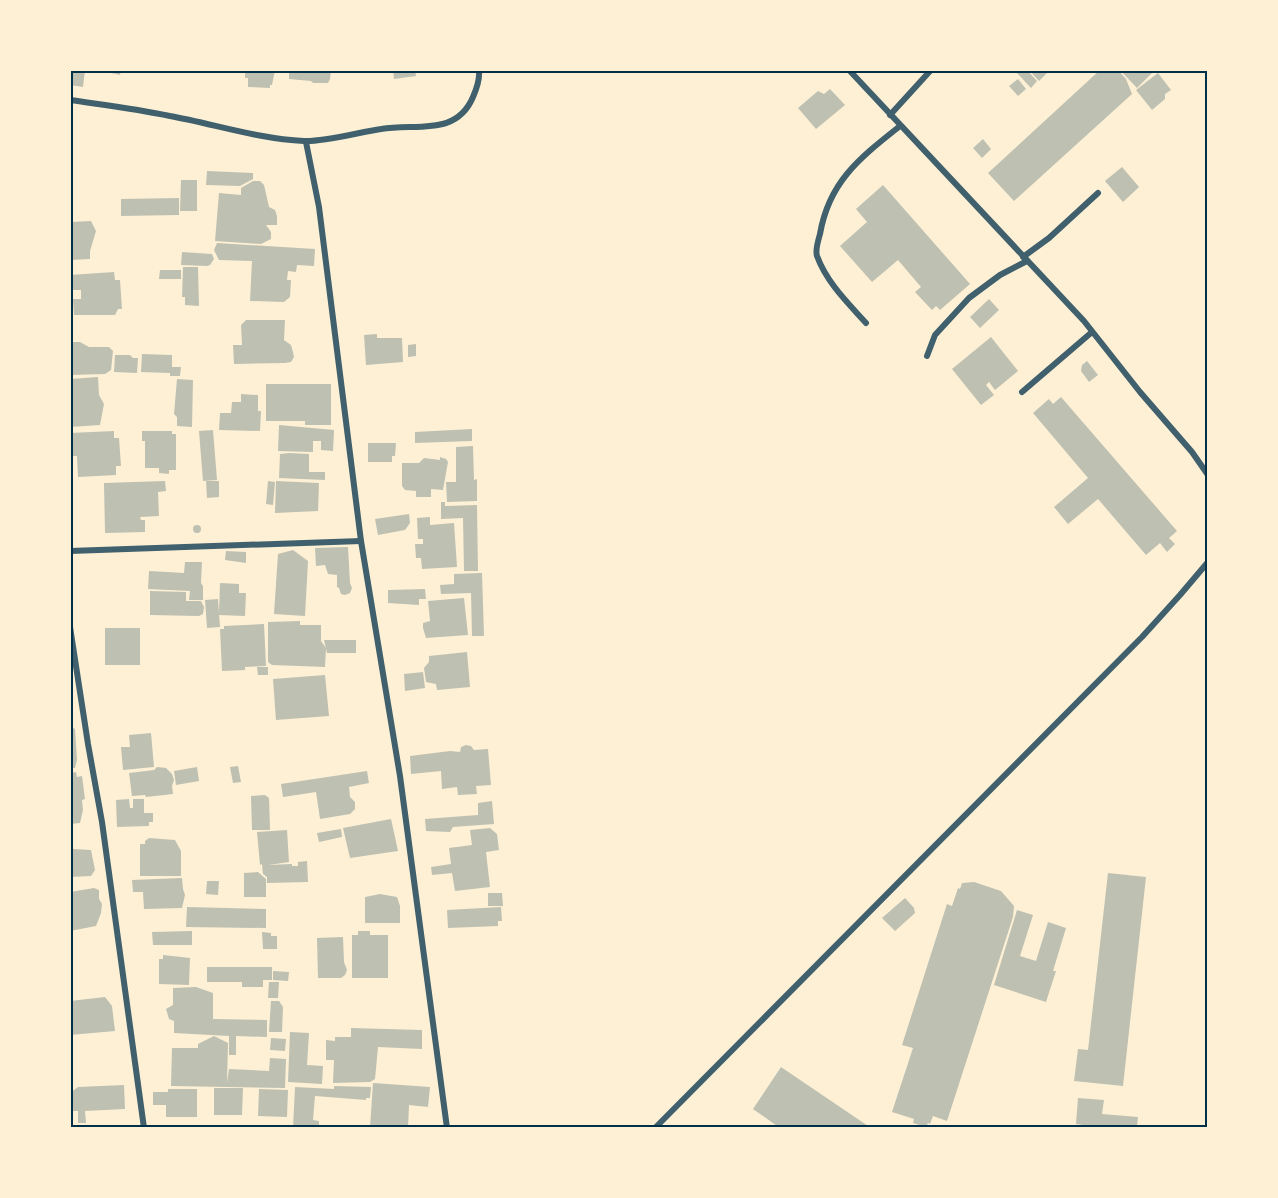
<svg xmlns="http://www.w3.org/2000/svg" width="1278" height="1198" viewBox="0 0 1278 1198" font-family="'Alegreya Sans',sans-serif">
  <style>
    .building { fill: #bec0b2 }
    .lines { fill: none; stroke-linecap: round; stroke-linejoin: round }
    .minor { stroke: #3f606c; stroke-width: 6 }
    .neatline { fill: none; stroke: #003049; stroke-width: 2 }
  </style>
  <rect width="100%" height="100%" fill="#fdf0d5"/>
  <!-- building -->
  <g class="building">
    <polygon points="70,70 85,70 83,87 70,85"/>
    <polygon points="98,70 121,70 120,75"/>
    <polygon points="245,70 275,70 272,85 270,85 270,88 248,87 248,78 245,78"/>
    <polygon points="289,70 331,70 330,79 328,83 313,83 311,81 289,79"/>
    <polygon points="393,70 415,70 416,76 394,79"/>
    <polygon points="1020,70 1027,70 1037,81 1031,88 1017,73"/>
    <polygon points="1029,70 1050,70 1039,81"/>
    <polygon points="1100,70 1118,70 1126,79 1132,94 1014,201 988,173"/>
    <polygon points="1120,70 1155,70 1137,88"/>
    <polygon points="1158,73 1171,90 1165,94 1165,99 1152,110 1136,90"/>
    <polygon points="1018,79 1026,89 1018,96 1009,86"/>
    <polygon points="830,89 845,105 816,129 798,108 818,91 824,94"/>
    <polygon points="983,139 991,149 982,158 973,148"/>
    <polygon points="1122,167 1139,187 1123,202 1105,181"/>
    <polygon points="207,171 253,173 253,179 240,186 206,185"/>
    <polygon points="181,180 197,180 197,211 180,211"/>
    <polygon points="253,181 260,181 264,185 269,207 275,210 277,216 277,225 266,225 271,232 271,239 261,244 215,241 219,193 241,195 241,188"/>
    <polygon points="883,185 970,284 940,310 936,306 932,310 915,292 921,287 898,260 872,282 840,246 867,222 856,209"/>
    <polygon points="179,198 179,215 121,216 121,199"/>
    <polygon points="91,221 96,231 90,251 90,259 70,260 70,222"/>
    <polygon points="217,243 315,249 314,266 297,265 296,272 288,271 287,280 291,280 290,297 284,302 250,301 252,261 219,260 214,250"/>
    <polygon points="182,252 212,254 214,259 210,265 207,266 181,265"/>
    <polygon points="183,267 198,267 199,306 185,305 185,297 182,297"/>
    <polygon points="160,270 181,270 181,279 159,279"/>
    <polygon points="114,272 115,280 120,280 122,309 118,309 115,315 74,315 73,299 81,299 81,290 70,290 70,275"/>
    <polygon points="989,299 999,310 980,328 970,317"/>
    <polygon points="246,320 285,320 284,340 291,345 293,352 294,357 291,362 285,363 234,364 233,345 242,345 241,325"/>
    <polygon points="377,334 377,338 402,338 403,362 366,365 364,335"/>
    <polygon points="991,337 1018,371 995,390 989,382 986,385 994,395 981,405 952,369"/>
    <polygon points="70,342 80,342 89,347 109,347 113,351 111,370 105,374 70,375"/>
    <polygon points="416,344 416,356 408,357 408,345"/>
    <polygon points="142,354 172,355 172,367 181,367 180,376 170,376 170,373 141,372"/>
    <polygon points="115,355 130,355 133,358 138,358 137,373 114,372"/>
    <polygon points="1087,361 1098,375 1089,382 1081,371 1082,365"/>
    <polygon points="98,377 99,395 104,404 100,425 70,427 70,379"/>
    <polygon points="177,379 193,380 192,427 177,426 177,417 174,414"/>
    <polygon points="266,384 331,384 331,425 305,425 305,421 266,421"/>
    <polygon points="241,394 258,395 258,411 261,411 260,431 219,430 220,413 231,413 232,402 241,402"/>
    <polygon points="1061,397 1177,531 1169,538 1175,544 1167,552 1160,543 1146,555 1098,499 1068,524 1054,507 1088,478 1033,413 1049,399 1053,404"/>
    <polygon points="279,425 334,430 333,451 321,450 321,441 313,441 313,452 278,451"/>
    <polygon points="472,429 472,441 415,443 415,432"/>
    <polygon points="213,430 217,480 203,481 199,431"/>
    <polygon points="114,431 114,438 119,438 121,466 116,466 116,475 78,477 77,456 70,456 70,433"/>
    <polygon points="142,431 172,431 172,434 176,434 176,470 169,470 169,474 159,473 159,468 145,468 145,441 142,441"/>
    <polygon points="368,443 396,443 395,456 392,456 392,462 368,462"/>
    <polygon points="473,446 474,480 477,479 477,501 447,502 446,482 456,482 456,447"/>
    <polygon points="289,453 309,454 309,472 325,472 325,480 279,478 280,454"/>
    <polygon points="440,457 446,459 448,462 443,490 431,489 431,497 416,497 416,491 405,490 402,486 402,463 419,463 424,458 440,460"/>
    <polygon points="165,481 166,491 158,492 159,516 140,517 141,520 145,520 145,532 105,533 104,483"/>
    <polygon points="206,481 219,481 219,497 207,498"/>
    <polygon points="268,481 275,482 273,505 266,504"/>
    <polygon points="276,481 319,483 318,511 275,513"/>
    <polygon points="441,502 445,502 445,506 477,505 478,571 464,571 463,518 441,519"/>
    <polygon points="409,514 410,523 405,530 378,535 375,519"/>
    <polygon points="430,517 430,525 454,523 457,567 422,569 421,558 416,558 415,544 423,544 423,539 418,539 417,518"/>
    <circle cx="197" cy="529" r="4"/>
    <polygon points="348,547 350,583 352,588 350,593 345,595 341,594 339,588 337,587 337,575 328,574 325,565 316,566 315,548"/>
    <polygon points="293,550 308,561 305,616 274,614 278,554"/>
    <polygon points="226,551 246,552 246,563 225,560"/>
    <polygon points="185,562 202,562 201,583 203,586 203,600 189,600 190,591 148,589 149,571 184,573"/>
    <polygon points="482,573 484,636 472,636 471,593 441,594 440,585 454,584 454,574"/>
    <polygon points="220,583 239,584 239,593 246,593 245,616 219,615"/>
    <polygon points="425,589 426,599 419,599 419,605 388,603 388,590"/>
    <polygon points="150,591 186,592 186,601 201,601 204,607 203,614 199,616 150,615"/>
    <polygon points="464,598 468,635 426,638 423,628 423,623 430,621 428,601"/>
    <polygon points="218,599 220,627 207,628 205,600"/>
    <polygon points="300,621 300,625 321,625 321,641 326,648 325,667 272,665 268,662 268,622"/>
    <polygon points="264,624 266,666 245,667 245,670 222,671 220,629 224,629 224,626"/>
    <rect x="105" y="628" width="35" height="37"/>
    <polygon points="324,640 356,640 356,653 327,653"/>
    <polygon points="467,652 470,687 437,690 436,684 426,682 424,668 429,662 429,656"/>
    <polygon points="257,667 268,667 268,675 258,675"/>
    <polygon points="423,672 425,688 405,691 404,674"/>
    <polygon points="325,675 329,716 276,720 273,679"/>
    <polygon points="70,726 75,729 77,760 75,768 70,768"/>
    <polygon points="151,733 154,767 123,770 121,747 130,747 129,735"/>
    <polygon points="466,745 471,746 474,750 488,749 491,785 476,786 477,794 458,795 457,787 442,789 441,771 411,774 410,756 450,751 460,752 461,747"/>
    <polygon points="238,766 241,782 233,783 230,767"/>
    <polygon points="157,767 166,768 172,774 174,780 172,786 173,794 146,797 145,795 132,796 129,773 154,770"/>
    <polygon points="197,767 199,781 176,785 174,771"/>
    <polygon points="367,771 369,783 349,787 350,797 355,802 355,809 350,814 320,819 316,792 283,797 281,784"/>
    <polygon points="76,772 77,777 82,776 85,799 82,800 83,810 80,823 70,824 70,773"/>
    <polygon points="265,795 269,798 270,830 252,830 251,796"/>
    <polygon points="129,799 130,808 133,808 133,799 144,799 144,813 153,813 153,822 149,822 149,826 117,827 116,800"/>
    <polygon points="492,801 494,824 453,827 450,832 426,831 425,819 478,815 478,803"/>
    <polygon points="391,819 398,851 350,858 343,828"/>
    <polygon points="490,828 497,834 499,850 486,852 490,887 455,891 452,873 432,875 431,867 451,864 449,848 472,845 470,830"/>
    <polygon points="341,829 342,837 319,842 317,833"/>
    <polygon points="287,830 289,862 268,865 292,864 292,866 298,866 298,862 307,861 308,882 267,883 267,877 263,874 262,864 260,865 257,832"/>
    <polygon points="149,838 175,840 181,851 181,876 140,876 140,844 145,844 145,841"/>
    <polygon points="73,849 91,850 95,870 91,876 70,877 70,851"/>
    <polygon points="258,872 266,879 266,897 244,897 244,873"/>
    <polygon points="1108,873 1146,877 1123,1086 1074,1081 1078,1049 1088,1050"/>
    <polygon points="182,878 183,889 185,895 182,908 144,909 143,892 133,892 132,880"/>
    <polygon points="207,881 219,881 218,895 206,894"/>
    <polygon points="974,882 1001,891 1014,906 1013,917 947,1121 933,1116 930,1124 928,1123 926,1127 913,1123 914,1119 892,1112 913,1048 902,1045 947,904 952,906 958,888 960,889 962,883"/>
    <polygon points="94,888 99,890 99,899 102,904 101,913 96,926 70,931 70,892"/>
    <polygon points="488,893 502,893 503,906 488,906"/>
    <polygon points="380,894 397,897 400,906 400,923 365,923 365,897"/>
    <polygon points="905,898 914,908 915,913 895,931 882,918"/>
    <polygon points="187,907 266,909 266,928 186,927"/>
    <polygon points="501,907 502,921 498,921 498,926 448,928 447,910"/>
    <polygon points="1017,910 1033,915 1020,956 1036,961 1048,922 1066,928 1053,971 1056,971 1046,1002 994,985"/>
    <polygon points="192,931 192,945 153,945 152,932"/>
    <polygon points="358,931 370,931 370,935 388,935 388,978 352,978 352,935 358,935"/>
    <polygon points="262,932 271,933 271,936 277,936 277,949 263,949"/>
    <polygon points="343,937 344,962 347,970 345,975 341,978 318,978 317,938"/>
    <polygon points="163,955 190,958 189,985 159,984 159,959 163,959"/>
    <polygon points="207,967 272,967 272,980 263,980 263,987 242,987 242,982 207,982"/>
    <polygon points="273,971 289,972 288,981 273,980"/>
    <polygon points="269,982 279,982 278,998 268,998"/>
    <polygon points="196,987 213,993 213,1019 267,1020 267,1037 236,1036 236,1055 229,1055 229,1036 174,1033 174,1021 169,1019 166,1009 173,1005 173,988"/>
    <polygon points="105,997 112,1006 115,1031 70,1035 70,1001"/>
    <polygon points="271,1001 279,1001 283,1007 282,1032 269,1032"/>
    <polygon points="351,1028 422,1030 422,1049 378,1047 375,1079 370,1082 333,1083 334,1060 326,1060 326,1040 335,1041 335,1037 351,1037"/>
    <polygon points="290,1032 309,1033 307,1065 323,1066 322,1084 288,1082"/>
    <polygon points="214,1036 228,1043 227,1083 229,1069 269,1071 270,1058 286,1059 285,1088 171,1086 172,1048 198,1048 198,1044"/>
    <polygon points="271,1038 286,1039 285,1051 270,1050"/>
    <polygon points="781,1067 871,1128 780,1128 753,1109"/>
    <polygon points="373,1083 430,1087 428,1107 409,1105 408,1128 370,1128"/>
    <polygon points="124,1085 125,1109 85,1111 86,1123 78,1123 78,1111 70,1111 70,1093 78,1087"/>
    <polygon points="334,1086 371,1087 370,1098 366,1098 366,1100 315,1096 313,1120 319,1121 319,1128 293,1128 295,1087 334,1089"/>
    <polygon points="214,1088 243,1088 242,1115 214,1115"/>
    <polygon points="168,1089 197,1089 197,1117 166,1117 166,1105 153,1105 153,1092 168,1092"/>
    <polygon points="259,1089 288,1090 287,1117 258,1116"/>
    <polygon points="1078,1098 1104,1100 1102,1114 1138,1117 1137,1127 1090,1128 1090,1126 1076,1124"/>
  </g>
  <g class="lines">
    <!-- minor -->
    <g class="minor">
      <polyline points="849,70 1084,321 1140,392 1192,452 1208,475"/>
      <path d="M70,100C104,105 137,109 170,116C214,124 259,139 304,141C324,142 360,132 381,129C416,123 456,137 473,97C477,88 480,80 479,70"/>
      <polyline points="890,115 931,70"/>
      <polyline points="306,142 319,207 361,541 400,776 447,1128"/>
      <polyline points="1023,257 1049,238 1098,193"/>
      <path d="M866,323C848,303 827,283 817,256C815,250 818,241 820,234C829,181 861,157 900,126"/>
      <polyline points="927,356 935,335 969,298 1000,275 1027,261"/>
      <polyline points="1022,392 1092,332"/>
      <polyline points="70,551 361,541"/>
      <polyline points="70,627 88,744 102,822 144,1128"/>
      <polyline points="655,1128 1142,637 1180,595 1208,562"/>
    </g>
  </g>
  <!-- border -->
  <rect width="1278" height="1198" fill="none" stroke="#fdf0d5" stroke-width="144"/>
  <rect x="72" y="72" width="1134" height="1054" class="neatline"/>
</svg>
